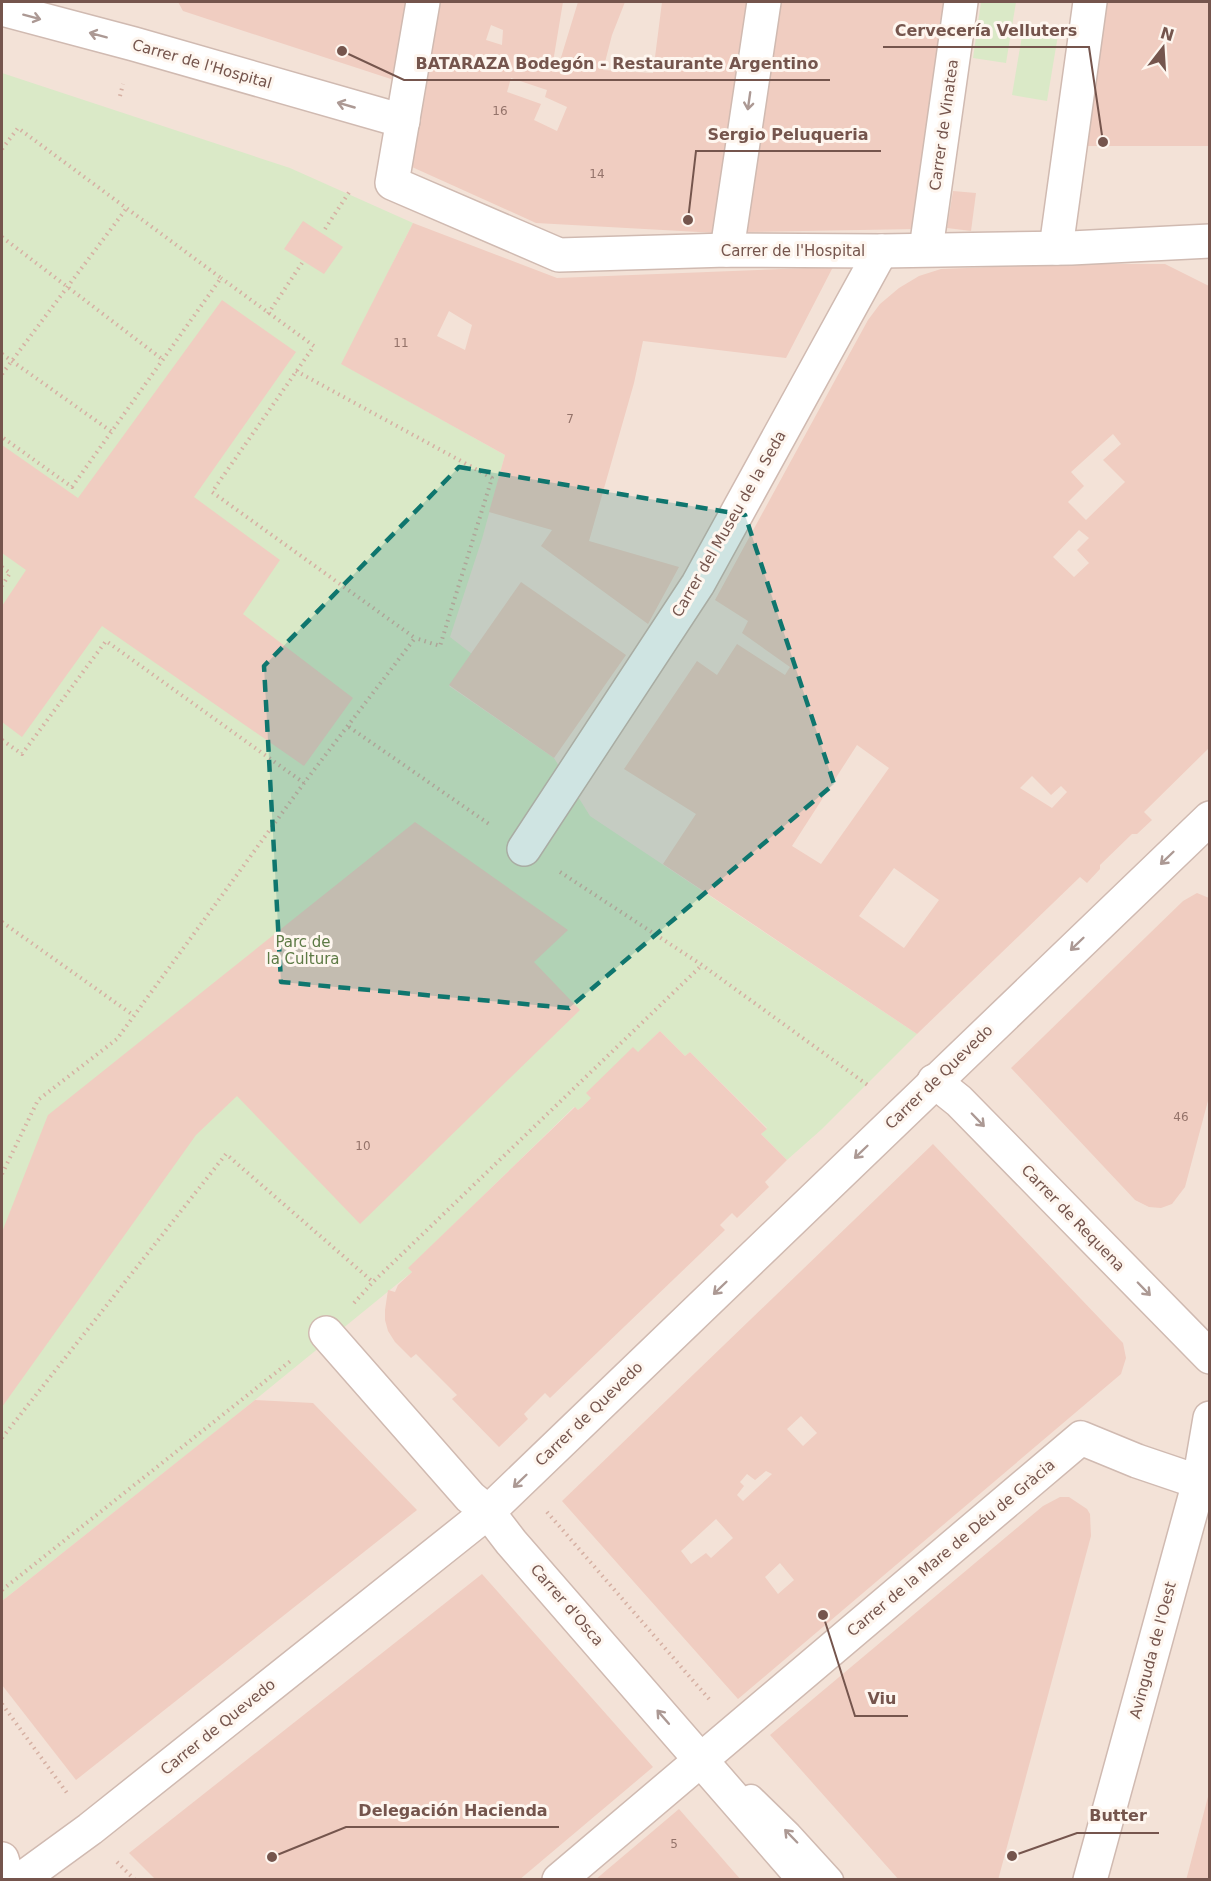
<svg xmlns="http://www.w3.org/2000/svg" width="1211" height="1881" viewBox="0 0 1211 1881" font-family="'DejaVu Sans',sans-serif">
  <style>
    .residential { fill: #f3e2d7 }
    .green { fill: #dae9c7 }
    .building { fill: #f0cdc1; fill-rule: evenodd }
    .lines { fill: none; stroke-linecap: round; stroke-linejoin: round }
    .lane-casing { stroke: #d0bab1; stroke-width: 27 }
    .street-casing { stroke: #d0bab1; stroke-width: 36 }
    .secondary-casing { stroke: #d2b9af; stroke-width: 36 }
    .path { stroke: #d6b0a3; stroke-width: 4; stroke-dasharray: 1.5 4.5; stroke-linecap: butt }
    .lane { stroke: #fff; stroke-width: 24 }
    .street { stroke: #fff; stroke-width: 33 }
    .secondary { stroke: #fff; stroke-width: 33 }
    .oneway { stroke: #ac9994 }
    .marked { fill: #0f766e; fill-opacity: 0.2; stroke: #0f766e; stroke-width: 4.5; stroke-dasharray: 12 8; stroke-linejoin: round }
    .labels { text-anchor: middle; stroke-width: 6; stroke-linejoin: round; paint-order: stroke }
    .number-label { font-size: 12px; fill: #94736a }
    .street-label { font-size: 15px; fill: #75554d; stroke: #fef6ef }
    .park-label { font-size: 15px; fill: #5d7a45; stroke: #fef6ef }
    .leader { fill: none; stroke: #75554d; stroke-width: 2 }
    .callout-dot { fill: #75554d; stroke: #fef6ef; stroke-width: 2 }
    .callout-label { font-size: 16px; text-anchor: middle; font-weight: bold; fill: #75554d; stroke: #fef6ef; stroke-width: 6; stroke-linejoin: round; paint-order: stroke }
  </style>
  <rect width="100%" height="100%" fill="#fcf1e8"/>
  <!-- residential -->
  <polygon class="residential" points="2,2 1209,2 1209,1879 2,1880"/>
  <!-- green -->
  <g class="green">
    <polygon points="981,2 1016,2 1006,63 973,58"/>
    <polygon points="1024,24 1059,29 1047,101 1012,95"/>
    <polygon points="2,73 290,168 413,223 342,364 505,455 482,539 450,637 472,654 449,686 554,758 590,816 917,1034 822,1129 787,1160 761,1134 767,1128 690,1052 685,1056 660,1031 582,1107 578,1110 574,1107 409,1268 412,1272 229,1421 2,1601"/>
  </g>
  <!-- building -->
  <g class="building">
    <polygon points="178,2 410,2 397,81 183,11"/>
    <path d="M439,2H563L553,62L559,64L578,2H625L612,35L603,70L653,73L662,2H752L717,233L536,223L412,167ZM491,25L503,30L502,45L486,40ZM511,78L547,90L545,97L567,107L557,131L534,120L541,104L507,92Z"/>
    <polygon points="778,2 950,2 916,229 744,232"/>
    <polygon points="1104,2 1209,2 1209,146 1084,146"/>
    <polygon points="953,191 976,193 971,231 947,228"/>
    <polygon points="303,221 343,247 324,274 284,249"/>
    <path d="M413,223L557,278L833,267L786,358L643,341L634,383L589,541L679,567L648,624L541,546L552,530L489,512L505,455L341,364ZM449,311L472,325L465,350L437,336Z"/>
    <path d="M1068,264H1165L1209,286V748L1144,812L1152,820L1137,834H1132L1100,865V869L1087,883L1080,877L917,1034L663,864L696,814L624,769L697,661L717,675L737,644L785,675L790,667L742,633L748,621L715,600L851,351L868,320L880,304L899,288L919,276L941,269ZM1113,434L1121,444L1103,460L1125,482L1086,520L1068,502L1084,486L1071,472ZM1079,530L1089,538L1077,550L1089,563L1074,577L1053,557ZM857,745L889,768L821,864L792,846ZM1032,776L1051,795L1061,786L1067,792L1052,808L1020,788ZM894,868L939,900L904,948L859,916Z"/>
    <polygon points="222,300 296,352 194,497 280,560 243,614 353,698 304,766 102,626 22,737 2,722 2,606 26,570 2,553 2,445 78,498"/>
    <polygon points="521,582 626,655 554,758 449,685"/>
    <polygon points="415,822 568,930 534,962 580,1010 360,1224 237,1096 196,1135 2,1407 2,1232 48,1115"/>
    <polygon points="1197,893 1209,898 1209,1097 1185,1187 1172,1204 1161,1208 1149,1207 1135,1200 1011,1068 1183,901"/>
    <polygon points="660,1031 685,1056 690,1052 767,1129 761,1134 787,1160 765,1182 769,1187 737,1218 732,1213 720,1225 725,1230 550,1398 545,1393 524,1414 528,1419 499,1447 452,1399 457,1395 416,1354 411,1358 395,1342 388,1331 385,1320 385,1310 388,1290 395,1292 398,1285 412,1272 408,1268 575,1107 578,1110 582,1107 591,1098 586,1093 633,1047 638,1052"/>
    <path d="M933,1144L1123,1343L1126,1358L1121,1374L738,1699L562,1501ZM801,1416L817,1433L803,1446L787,1429ZM766,1471L772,1474L743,1501L737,1495L744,1486L740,1482L747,1474L755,1480ZM716,1519L733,1538L711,1558L706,1553L691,1564L681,1551ZM780,1563L794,1580L778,1594L765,1577Z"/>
    <polygon points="255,1400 313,1403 417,1510 76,1780 2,1685 2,1601"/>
    <polygon points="1060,1497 1069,1497 1087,1509 1090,1514 1091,1536 998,1880 899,1880 770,1735 1043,1506"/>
    <polygon points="482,1574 653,1767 519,1880 156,1880 129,1853"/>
    <polygon points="1209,1793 1209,1880 1186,1880 1188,1873"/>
    <polygon points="679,1809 741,1880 595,1880"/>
  </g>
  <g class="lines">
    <defs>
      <polyline id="lane" points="751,1797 789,1834 831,1880"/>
      <g id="street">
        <polyline points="423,2 392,183 559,255 727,250 881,251 1071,248 1210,241"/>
        <polyline points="2,9 134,44 403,121"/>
        <polyline points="1056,248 1090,2"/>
        <polyline points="926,249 961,2"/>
        <polyline points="727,250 764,2"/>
        <polyline points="524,849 698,584 881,251"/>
        <polyline points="934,1081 959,1101 1210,1357"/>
        <polyline points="326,1333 470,1497 488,1512 511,1542 805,1880"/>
        <polyline points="20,1880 90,1829 488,1512 1210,818"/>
        <polyline points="559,1880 1081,1438 1137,1461 1199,1482"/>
        <polyline points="1090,1880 1199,1482 1210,1418"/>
      </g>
      <polyline id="secondary" points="2,1859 8,1880"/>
    </defs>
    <!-- lane casing -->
    <use href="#lane" class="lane-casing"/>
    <!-- street casing -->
    <use href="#street" class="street-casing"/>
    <!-- secondary casing -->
    <use href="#secondary" class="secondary-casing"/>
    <!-- path -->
    <g class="path">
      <polyline points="120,96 123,84"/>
      <polyline points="2,149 18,128 221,278 72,487 2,437"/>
      <polyline points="325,229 350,191"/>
      <polyline points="2,237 162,359"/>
      <polyline points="268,314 302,263"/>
      <polyline points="2,354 112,432"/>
      <polyline points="296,371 492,478 440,646 415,638"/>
      <polyline points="2,374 126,209"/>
      <polyline points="2,567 10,573 2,586"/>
      <polyline points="349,727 489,824"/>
      <polyline points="2,740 22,754 106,641 304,783"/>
      <polyline points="560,872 702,965 869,1086"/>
      <polyline points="2,922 133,1015"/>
      <polyline points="2,1174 38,1100 117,1039 304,783 415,638 212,492 314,346 221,278"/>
      <polyline points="354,1303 373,1282 702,965"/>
      <polyline points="2,1438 226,1154 373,1282"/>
      <polyline points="547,1512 709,1699"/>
      <polyline points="2,1590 293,1359"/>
      <polyline points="2,1704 67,1793"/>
      <polyline points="117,1862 135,1880"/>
    </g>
    <!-- lane -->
    <use href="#lane" class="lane"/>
    <!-- street -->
    <use href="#street" class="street"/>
    <!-- secondary -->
    <use href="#secondary" class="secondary"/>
  </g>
  <!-- one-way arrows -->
  <defs><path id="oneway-shaft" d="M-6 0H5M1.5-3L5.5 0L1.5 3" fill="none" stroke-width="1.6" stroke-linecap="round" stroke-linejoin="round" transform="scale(1.5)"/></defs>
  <g class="oneway">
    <use href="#oneway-shaft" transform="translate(32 17) rotate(15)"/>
    <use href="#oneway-shaft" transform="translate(98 35) rotate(-165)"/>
    <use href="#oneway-shaft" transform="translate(749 101) rotate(98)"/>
    <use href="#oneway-shaft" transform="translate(346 105) rotate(-164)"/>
    <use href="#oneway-shaft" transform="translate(1167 858) rotate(136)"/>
    <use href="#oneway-shaft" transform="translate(1077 944) rotate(136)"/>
    <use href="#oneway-shaft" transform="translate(978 1120) rotate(46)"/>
    <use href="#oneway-shaft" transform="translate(861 1152) rotate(136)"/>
    <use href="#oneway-shaft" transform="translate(720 1288) rotate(136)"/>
    <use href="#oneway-shaft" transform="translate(1144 1289) rotate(46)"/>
    <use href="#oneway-shaft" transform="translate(520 1481) rotate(136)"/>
    <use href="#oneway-shaft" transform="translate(663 1717) rotate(-131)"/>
    <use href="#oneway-shaft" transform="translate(791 1836) rotate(-134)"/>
  </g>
  <!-- marked area -->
  <path class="marked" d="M459,467L745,515L834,784L569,1008L281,982L264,666Z"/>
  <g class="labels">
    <!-- number labels -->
    <g class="number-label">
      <text x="500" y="115">16</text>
      <text x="597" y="178">14</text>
      <text x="401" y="347">11</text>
      <text x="570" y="423">7</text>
      <text x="1181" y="1121">46</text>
      <text x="363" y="1150">10</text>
      <text x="674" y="1848">5</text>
    </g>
    <!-- street labels -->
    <g class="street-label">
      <text transform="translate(202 64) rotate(16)" y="5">Carrer de l'Hospital</text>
      <text transform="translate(944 125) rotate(-82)" y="5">Carrer de Vinatea</text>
      <text x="793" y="256">Carrer de l'Hospital</text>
      <text transform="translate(729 524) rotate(-60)" y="5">Carrer del Museu de la Seda</text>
      <text transform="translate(939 1077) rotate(-44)" y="5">Carrer de Quevedo</text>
      <text transform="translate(1073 1218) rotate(46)" y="5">Carrer de Requena</text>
      <text transform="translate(589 1414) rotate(-44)" y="5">Carrer de Quevedo</text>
      <text transform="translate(951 1548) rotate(-40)" y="5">Carrer de la Mare de Déu de Gràcia</text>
      <text transform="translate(567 1605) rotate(49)" y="5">Carrer d'Osca</text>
      <text transform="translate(1153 1650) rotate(-75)" y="5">Avinguda de l'Oest</text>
      <text transform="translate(218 1727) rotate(-39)" y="5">Carrer de Quevedo</text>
    </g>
    <!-- park labels -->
    <g class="park-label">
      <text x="303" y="947">Parc de<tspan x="303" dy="17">la Cultura</tspan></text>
    </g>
  </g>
  <!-- callouts -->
  <path class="leader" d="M1103 142L1089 47H883M342 51L404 80H830M688 220L696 151H881M823 1615L855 1716H908M272 1857L346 1827H559M1012 1856L1077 1833H1159"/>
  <g class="callout-dot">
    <circle cx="1103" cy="142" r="6"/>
    <circle cx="342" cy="51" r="6"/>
    <circle cx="688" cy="220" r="6"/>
    <circle cx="823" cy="1615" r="6"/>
    <circle cx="272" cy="1857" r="6"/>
    <circle cx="1012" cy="1856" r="6"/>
  </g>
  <g class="callout-label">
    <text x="986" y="36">Cervecería Velluters</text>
    <text x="617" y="69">BATARAZA Bodegón - Restaurante Argentino</text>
    <text x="788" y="140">Sergio Peluqueria</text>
    <text x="882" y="1704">Viu</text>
    <text x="453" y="1816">Delegación Hacienda</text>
    <text x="1118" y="1821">Butter</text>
  </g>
  <!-- border -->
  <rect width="1211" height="1881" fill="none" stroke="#75554d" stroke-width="6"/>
  <!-- north arrow -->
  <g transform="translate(1163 48) rotate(17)" stroke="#fef6ef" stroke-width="4.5" paint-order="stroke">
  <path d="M0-4.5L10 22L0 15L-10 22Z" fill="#75554d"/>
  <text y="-9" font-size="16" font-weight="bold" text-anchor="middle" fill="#75554d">N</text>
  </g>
</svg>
